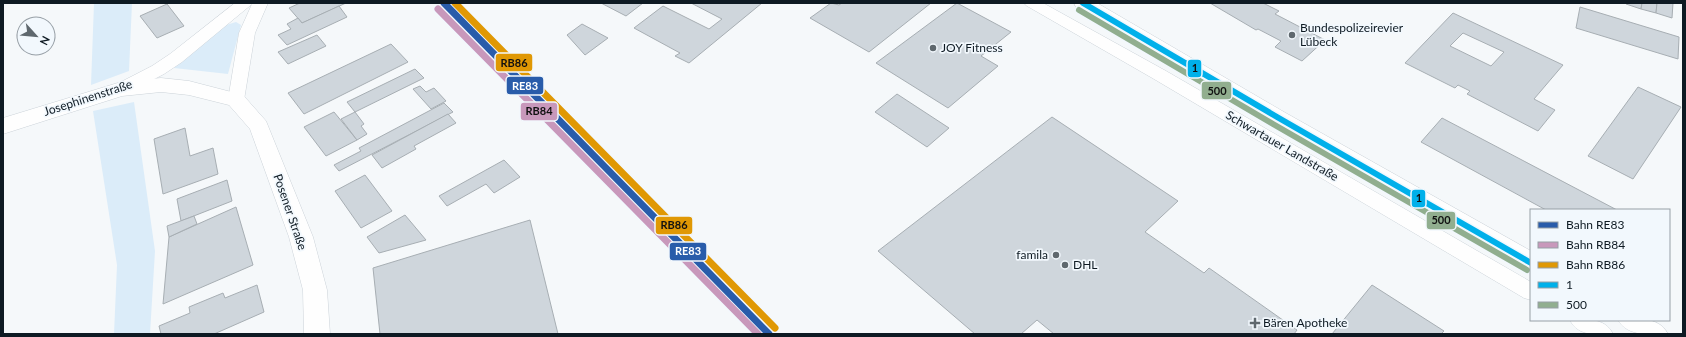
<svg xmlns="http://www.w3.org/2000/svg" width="1686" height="337" viewBox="0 0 1686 337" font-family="Lato,sans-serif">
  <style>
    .green { fill: #dbecf9 }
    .building { fill: #cfd6dc; stroke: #a7aeb3; fill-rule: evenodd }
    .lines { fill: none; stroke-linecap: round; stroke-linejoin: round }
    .street-casing { stroke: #ccd3d9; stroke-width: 1 }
    .secondary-casing { stroke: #ccd3d9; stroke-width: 1 }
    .primary-casing { stroke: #ccd3d9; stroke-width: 1 }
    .street { fill: #fefefe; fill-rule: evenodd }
    .secondary { fill: #fefefe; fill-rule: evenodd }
    .primary { fill: #fefefe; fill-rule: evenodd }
    .bus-1-casing { stroke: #f2f8fd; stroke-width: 9 }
    .bus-2-casing { stroke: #f2f8fd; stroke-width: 9 }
    .bus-1 { stroke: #00b0ea; stroke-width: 6 }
    .bus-2 { stroke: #91ae8f; stroke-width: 6 }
    .rail-1-casing { stroke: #f2f8fd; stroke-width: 10 }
    .rail-2-casing { stroke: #f2f8fd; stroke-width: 10 }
    .rail-3-casing { stroke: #f2f8fd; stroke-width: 10 }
    .rail-1 { stroke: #295caa; stroke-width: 7 }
    .rail-2 { stroke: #c898bb; stroke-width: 7 }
    .rail-3 { stroke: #e09804; stroke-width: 7 }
    .poi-dot { fill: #5f686e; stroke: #f2f8fd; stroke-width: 1.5 }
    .labels { text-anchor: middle; stroke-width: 3.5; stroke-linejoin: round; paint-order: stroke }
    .poi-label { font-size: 12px; fill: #0e1a23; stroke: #f2f8fd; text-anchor: start }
    .street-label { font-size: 12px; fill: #0e1a23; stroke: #f2f8fd }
    .line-badge { stroke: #f2f8fd; stroke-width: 1.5 }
    .badge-label { font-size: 11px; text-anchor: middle; font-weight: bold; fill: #fff }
    .pale-badge-label { font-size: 11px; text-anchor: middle; font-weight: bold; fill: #111 }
  </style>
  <rect width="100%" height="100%" fill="#f5f8fa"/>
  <!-- green -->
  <g class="green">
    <polygon points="94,3 132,3 129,71 91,85"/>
    <polygon points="236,22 241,25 228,74 174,68 226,25"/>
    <polygon points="134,102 155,251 150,334 114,334 117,265 93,111"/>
  </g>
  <!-- building -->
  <g class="building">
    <polygon points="300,3 346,3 302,23 289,8"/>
    <polygon points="601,3 643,3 626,16"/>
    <polygon points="691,3 762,3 689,63 675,56 680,53 634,28 663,6 709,29 722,19"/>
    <polygon points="831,3 839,5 842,3 931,3 869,52 810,18"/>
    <polygon points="957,3 1011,32 981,56 998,66 948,108 876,63"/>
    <polygon points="1210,3 1263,3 1279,11 1275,14 1325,40 1302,61 1275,47 1281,41 1258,29 1256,30"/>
    <polygon points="1626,3 1642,3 1641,9 1626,4"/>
    <polygon points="1642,3 1657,3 1656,13 1641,9"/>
    <polygon points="1657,3 1673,3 1672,18 1656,13"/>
    <polygon points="167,4 184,26 157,38 140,16"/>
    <polygon points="339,6 347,17 287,45 278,35 291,29 287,24 298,18 302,23"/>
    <polygon points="1580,7 1679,37 1678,59 1576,28"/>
    <path d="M1453,13L1563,65L1534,99L1555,110L1538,131L1467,94L1470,91L1458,85L1455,88L1405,63ZM1463,33L1504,52L1491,66L1450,46Z"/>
    <polygon points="582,24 608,38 585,55 567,35"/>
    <polygon points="317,35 326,46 288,64 278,52"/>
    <polygon points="391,44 408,62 304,114 288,93"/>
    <polygon points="415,69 424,78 355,112 347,102"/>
    <polygon points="420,86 426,92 434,88 446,101 431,109 413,89"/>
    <polygon points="1638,87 1681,107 1633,179 1588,156"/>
    <polygon points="897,94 949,128 927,147 875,112"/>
    <polygon points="444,103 453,112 339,171 334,165 361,151 359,148"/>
    <polygon points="334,112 357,140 326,156 304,127"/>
    <polygon points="355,112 364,124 361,126 367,134 357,140 341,119"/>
    <polygon points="448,114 456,123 414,146 416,149 382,168 372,155"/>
    <polygon points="1052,117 1178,201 1145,232 1204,273 1209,268 1297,330 1294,334 1054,334 1037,320 1021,334 975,334 878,251"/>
    <polygon points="1442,118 1617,210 1546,210 1421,142"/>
    <polygon points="185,128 190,156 213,148 218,174 163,194 154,139"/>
    <polygon points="504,160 520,177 494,193 486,184 447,206 439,196"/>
    <polygon points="365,175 392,211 361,228 335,191"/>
    <polygon points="227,180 232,201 181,221 177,199"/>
    <polygon points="236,207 253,265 163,304 169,237"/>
    <polygon points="405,215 426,240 379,253 367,237"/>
    <polygon points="194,216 197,224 169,237 167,226"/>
    <polygon points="530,220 558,334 380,334 373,268"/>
    <polygon points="257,285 264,312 214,334 161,334 159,326 190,313 189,307 223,293 225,298"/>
    <polygon points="1372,285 1444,331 1441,334 1332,334"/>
  </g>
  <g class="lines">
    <defs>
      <g id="street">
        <polygon points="235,3 268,3 255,33 244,100 242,104 236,106 230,104 228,100 239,33 252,4 182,62 164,74 127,93 121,95 115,93 113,89 115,85 152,66 170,54"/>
        <polygon points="1024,3 1043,3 1166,71 1531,282 1531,300 1524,298 1154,79 1027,6"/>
        <path d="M1570,320C1586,320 1605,317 1613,334C1597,334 1578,337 1570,320Z"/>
      </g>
      <polygon id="secondary" points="161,78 189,81 243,95 266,121 313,237 327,290 330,334 304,334 303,290 289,237 250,129 229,105 189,95 161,92 122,96 3,134 3,118 121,82"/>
      <g id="primary">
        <polygon points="1074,3 1097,3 1284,112 1531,251 1531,273 1523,270 1076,7"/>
        <path d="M1618,320C1637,320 1658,315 1668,334C1649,334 1628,337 1618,320Z"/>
      </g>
    </defs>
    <!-- street casing -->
    <use href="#street" class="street-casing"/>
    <!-- secondary casing -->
    <use href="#secondary" class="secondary-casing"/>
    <!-- primary casing -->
    <use href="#primary" class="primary-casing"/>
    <!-- street -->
    <use href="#street" class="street"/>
    <!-- secondary -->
    <use href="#secondary" class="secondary"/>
    <!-- primary -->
    <use href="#primary" class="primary"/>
    <defs>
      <polyline id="bus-1" points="1083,3 1277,117 1531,263"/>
      <polyline id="bus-2" points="1079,10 1273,124 1527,270"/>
    </defs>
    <!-- bus-1 casing -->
    <use href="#bus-1" class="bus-1-casing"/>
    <!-- bus-2 casing -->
    <use href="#bus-2" class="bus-2-casing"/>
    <!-- bus-1 -->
    <use href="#bus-1" class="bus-1"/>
    <!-- bus-2 -->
    <use href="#bus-2" class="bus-2"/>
    <defs>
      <polyline id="rail-1" points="444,3 769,334"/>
      <polyline id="rail-2" points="438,9 758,334"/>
      <polyline id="rail-3" points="455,3 775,328"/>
    </defs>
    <!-- rail-1 casing -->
    <use href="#rail-1" class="rail-1-casing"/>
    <!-- rail-2 casing -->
    <use href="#rail-2" class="rail-2-casing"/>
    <!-- rail-3 casing -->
    <use href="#rail-3" class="rail-3-casing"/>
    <!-- rail-1 -->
    <use href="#rail-1" class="rail-1"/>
    <!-- rail-2 -->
    <use href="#rail-2" class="rail-2"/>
    <!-- rail-3 -->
    <use href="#rail-3" class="rail-3"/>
  </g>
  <!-- markers -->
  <g class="poi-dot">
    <circle cx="1292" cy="35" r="4"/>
    <circle cx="933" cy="48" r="4"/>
    <circle cx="1056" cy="255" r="4"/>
    <circle cx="1065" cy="265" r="4"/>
    <path d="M1253 317h4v4h4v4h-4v4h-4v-4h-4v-4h4z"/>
  </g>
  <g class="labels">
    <!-- poi labels -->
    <g class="poi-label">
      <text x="1300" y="32">Bundespolizeirevier<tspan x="1300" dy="14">Lübeck</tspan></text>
      <text x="941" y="52">JOY Fitness</text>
      <text x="1048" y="259" text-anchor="end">famila</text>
      <text x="1073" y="269">DHL</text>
      <text x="1263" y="327">Bären Apotheke</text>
    </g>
    <!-- street labels -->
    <g class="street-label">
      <text transform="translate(88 98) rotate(-18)" y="4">Josephinenstraße</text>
      <text transform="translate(1282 146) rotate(30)" y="4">Schwartauer Landstraße</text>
      <text transform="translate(290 212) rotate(71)" y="4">Posener Straße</text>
    </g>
  </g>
  <g class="line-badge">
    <rect x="495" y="53" width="38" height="19" rx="4" fill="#e09804"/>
    <rect x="1187" y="59" width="15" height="19" rx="4" fill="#00b0ea"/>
    <rect x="506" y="76" width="38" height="19" rx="4" fill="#295caa"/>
    <rect x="1201" y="81" width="31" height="19" rx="4" fill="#91ae8f"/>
    <rect x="520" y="102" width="38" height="19" rx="4" fill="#c898bb"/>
    <rect x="1411" y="189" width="15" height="19" rx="4" fill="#00b0ea"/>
    <rect x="1426" y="211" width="30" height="19" rx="4" fill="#91ae8f"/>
    <rect x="655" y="216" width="38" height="19" rx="4" fill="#e09804"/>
    <rect x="669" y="242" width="38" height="19" rx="4" fill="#295caa"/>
  </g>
  <g class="badge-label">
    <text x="525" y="90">RE83</text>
    <text x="688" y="255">RE83</text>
  </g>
  <g class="pale-badge-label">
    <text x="514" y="67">RB86</text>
    <text x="1195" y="72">1</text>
    <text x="1217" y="95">500</text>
    <text x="539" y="115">RB84</text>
    <text x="1419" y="202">1</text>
    <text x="1441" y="224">500</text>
    <text x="674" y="229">RB86</text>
  </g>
  <!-- border -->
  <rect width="1686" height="337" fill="none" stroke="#0e1a23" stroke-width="8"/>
  <!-- legend -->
  <rect x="1530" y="209" width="140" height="112" fill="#f2f8fd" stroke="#979fa6"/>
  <rect x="1538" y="222" width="20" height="6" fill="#295caa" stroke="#979fa6"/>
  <text x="1566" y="229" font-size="12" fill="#0e1a23">Bahn RE83</text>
  <rect x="1538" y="242" width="20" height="6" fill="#c898bb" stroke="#979fa6"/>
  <text x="1566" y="249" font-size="12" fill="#0e1a23">Bahn RB84</text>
  <rect x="1538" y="262" width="20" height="6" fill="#e09804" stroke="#979fa6"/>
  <text x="1566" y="269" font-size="12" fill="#0e1a23">Bahn RB86</text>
  <rect x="1538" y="282" width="20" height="6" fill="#00b0ea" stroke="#979fa6"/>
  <text x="1566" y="289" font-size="12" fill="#0e1a23">1</text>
  <rect x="1538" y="302" width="20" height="6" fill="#91ae8f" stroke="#979fa6"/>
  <text x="1566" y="309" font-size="12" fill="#0e1a23">500</text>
  <!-- north arrow -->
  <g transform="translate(36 36) rotate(117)"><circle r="19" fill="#f2f8fd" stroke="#979fa6"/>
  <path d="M0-3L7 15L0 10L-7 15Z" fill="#5f686e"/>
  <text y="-6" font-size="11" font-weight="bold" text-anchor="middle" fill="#0e1a23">N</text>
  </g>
</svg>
